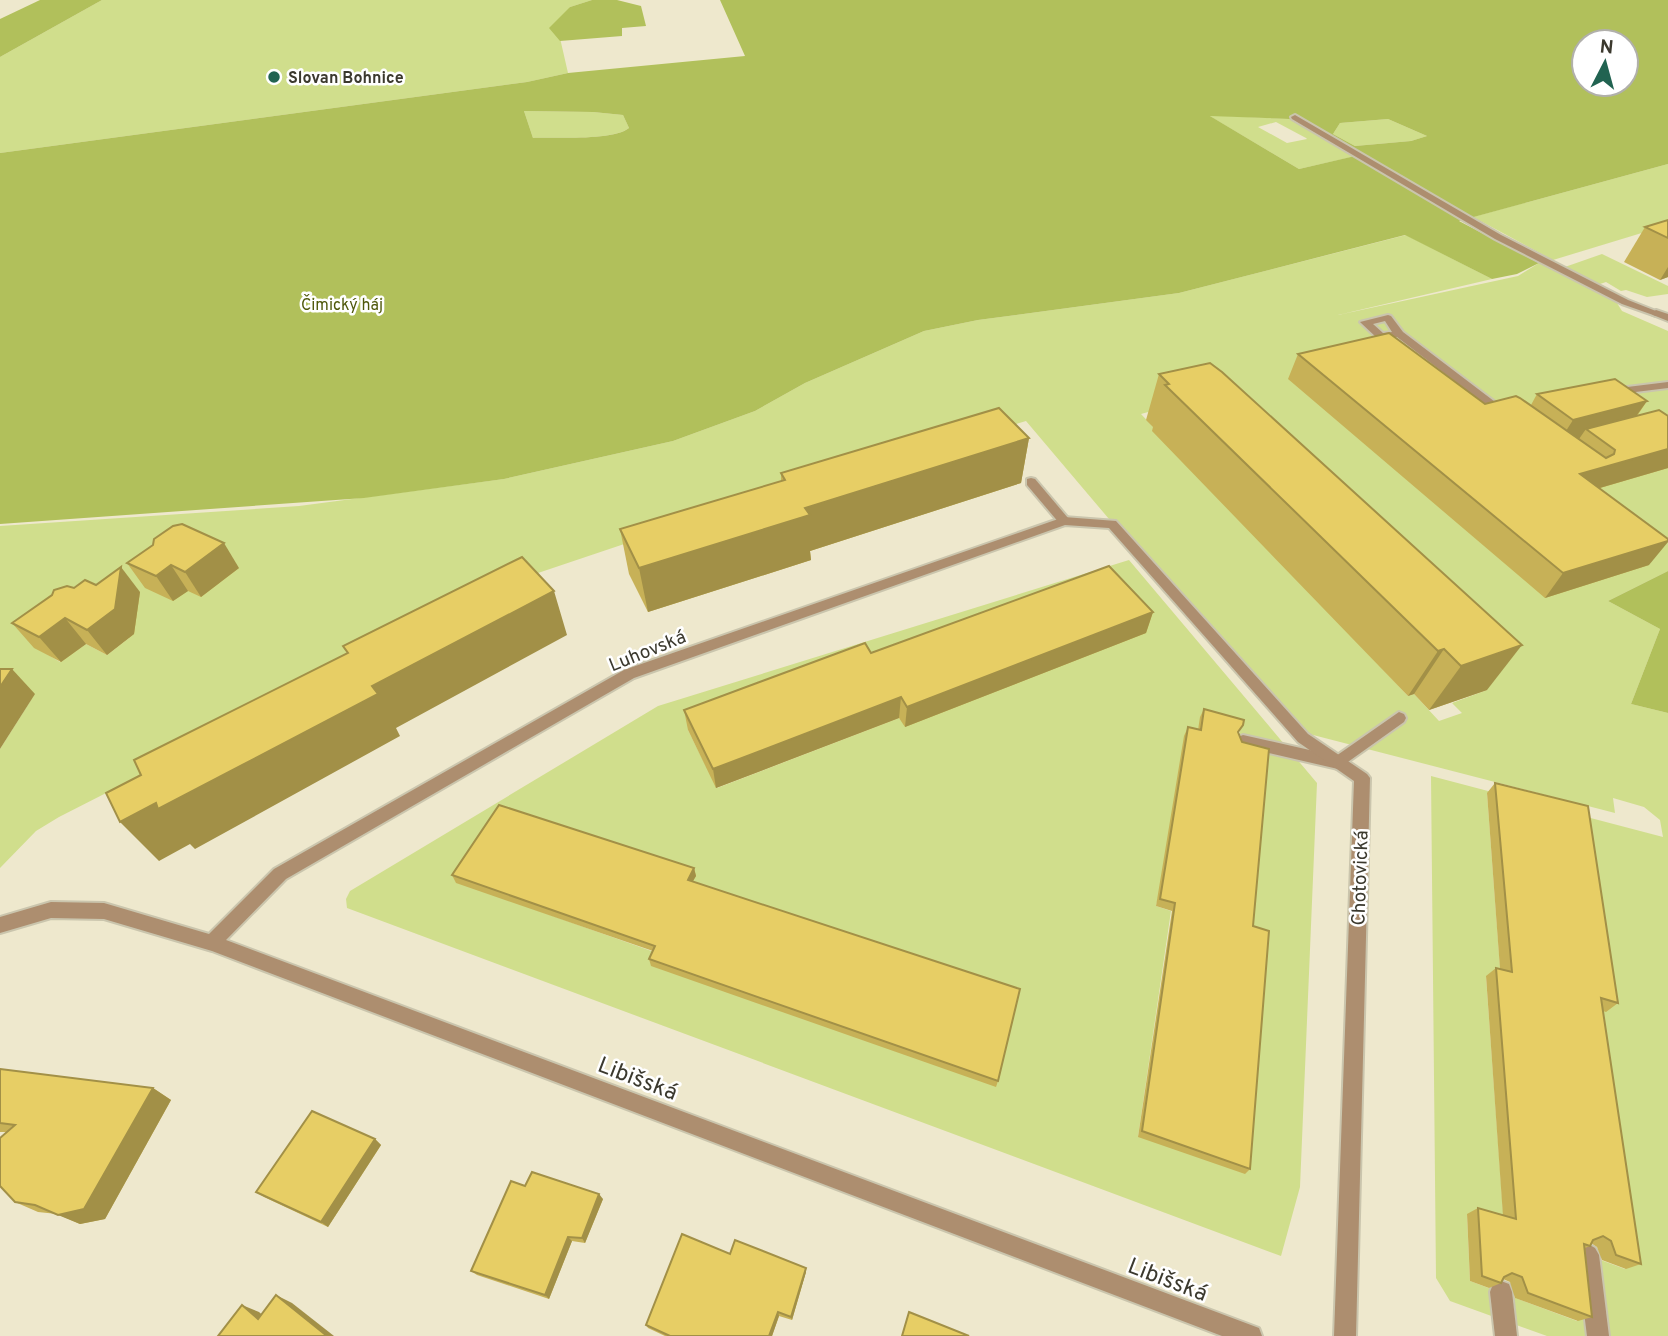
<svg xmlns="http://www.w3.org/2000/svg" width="1668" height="1336" viewBox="0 0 1668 1336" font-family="Overpass,sans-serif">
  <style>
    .green { fill: #d0de8c; fill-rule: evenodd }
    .forest { fill: #b1c05b; fill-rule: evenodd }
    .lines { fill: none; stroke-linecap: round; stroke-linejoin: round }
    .lane-casing { stroke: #cac5ad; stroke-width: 4 }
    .street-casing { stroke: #cac5ad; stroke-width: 4 }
    .lane { fill: #ad8e6f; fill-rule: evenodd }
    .street { fill: #ad8e6f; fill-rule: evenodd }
    .wall { fill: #c7b157 }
    .shaded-wall { fill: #a29047 }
    .building { fill: #e7ce65; stroke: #a29047; stroke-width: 2 }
    .poi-dot { fill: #216351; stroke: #fff; stroke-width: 2.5 }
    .labels { text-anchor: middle; stroke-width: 5; stroke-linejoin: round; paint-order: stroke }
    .far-poi-label { font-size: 16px; font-weight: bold; fill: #3b392e; stroke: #fff; text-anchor: start }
    .far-park-label { font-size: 16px; fill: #4f580b; stroke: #fff }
    .street-label { font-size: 19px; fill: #3b392e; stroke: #fff }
    .near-street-label { font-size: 23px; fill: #3b392e; stroke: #fff }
  </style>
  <rect width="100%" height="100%" fill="#eee8cd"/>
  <!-- green -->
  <g class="green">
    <polygon points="102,0 592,0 570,7 560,38 568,73 527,82 0,153 0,57"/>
    <path d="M524,111L593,112L623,115L629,128C613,141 555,137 533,138Z"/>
    <path d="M1208,115L1289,119L1356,156L1299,169ZM1276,122L1306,138L1307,139L1287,143L1258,127Z"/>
    <polygon points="1388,119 1427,136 1411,141 1355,146 1333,134 1340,123"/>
    <polygon points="1668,164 1668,225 1553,260 1473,217"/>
    <path d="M1406,235L1492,279L1338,315L1518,276L1539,263L1617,303L1622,311L1668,331V571L1608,601L1660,629L1631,704L1668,713V1336H1547L1450,1301L1436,1278L1431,776L1663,837L1660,820L1644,807L1613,798L1615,813L1286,728L1026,421L648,536L538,573L59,817L36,831L0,868V749L31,700L0,694V526L299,506L504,479L673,441L755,411L805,383L924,331L978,320L1179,293ZM1159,409L1487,690L1452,703L1462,713L1439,721L1414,694L1408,696L1141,414ZM129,638L107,655L86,644L60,662L35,647ZM1487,793L1606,1011L1589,1007L1625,1269L1571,1249L1577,1321L1470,1281L1467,1215L1504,1225L1486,977L1501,981Z"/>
    <polygon points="1602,254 1668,286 1668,294 1647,297 1626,290 1621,291 1606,282 1597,285 1562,268"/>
    <path d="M1129,560L1317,783L1300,1187L1281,1256L347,908L346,899L350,891L658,706ZM1145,632L906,726L899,718L717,788L688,730ZM1201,718L1240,728L1238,750L1248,933L1138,1137L1171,911L1156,906ZM695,876L657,953L457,882Z"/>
  </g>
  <!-- forest -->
  <g class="forest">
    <polygon points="40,0 102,0 0,57 0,19"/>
    <polygon points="592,0 617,0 641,6 646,26 622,28 622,36 560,41 549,28 570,7"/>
    <path d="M720,0H1668V164L1459,221L1539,263L1517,274L1492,279L1405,235L1179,293L978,320L924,331L805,383L755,411L673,441L504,479L364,498L0,524V153L527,82L568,73L745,56ZM1584,42H1626V84H1584ZM524,111L593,112L623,115L629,128C614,141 554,137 533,138ZM1210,116L1289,119L1355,156L1299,169ZM1388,119L1427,136L1411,141L1355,146L1333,134L1340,123Z"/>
    <polygon points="1668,571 1668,713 1631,704 1660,629 1608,601"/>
  </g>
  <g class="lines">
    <defs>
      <g id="lane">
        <polygon points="1295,115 1501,235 1628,300 1661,313 1656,316 1622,304 1495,239 1292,119 1291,117"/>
        <path d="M1388,315L1391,316L1403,332L1507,411V415H1499L1397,337L1377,338L1360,322ZM1385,321L1392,332L1383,333L1373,324Z"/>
        <polygon points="1668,382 1668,388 1611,395 1606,392 1611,389"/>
        <polygon points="1031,478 1035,479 1068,518 1070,521 1068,524 1060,524 1027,485 1027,479"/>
        <polygon points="1399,712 1404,714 1406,718 1404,722 1338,769 1243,747 1238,745 1236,741 1238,737 1243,735 1336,756"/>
        <polygon points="1588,1244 1595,1248 1599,1255 1609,1336 1587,1336 1577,1255 1581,1248"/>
        <polygon points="1501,1281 1509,1284 1512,1292 1517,1336 1495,1336 1490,1292 1493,1284"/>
      </g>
      <g id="street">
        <polygon points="1656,310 1668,314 1668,321 1653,315 1651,313"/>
        <polygon points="1064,517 1116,521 1308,734 1367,774 1370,778 1356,1336 1334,1336 1354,781 1298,742 1109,528 1065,525 634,678 286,879 226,940 1251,1325 1259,1328 1262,1336 1222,1336 212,951 104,919 51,918 0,933 0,917 51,902 104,903 209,934 274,869 624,670"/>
      </g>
    </defs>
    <!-- lane casing -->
    <use href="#lane" class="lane-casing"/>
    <!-- street casing -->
    <use href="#street" class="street-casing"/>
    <!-- lane -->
    <use href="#lane" class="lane"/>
    <!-- street -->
    <use href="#street" class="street"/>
  </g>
  <!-- wall -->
  <g class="wall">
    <polygon points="1668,220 1668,277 1660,280 1624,262 1645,227"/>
    <polygon points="1298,354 1485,404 1531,405 1537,394 1647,401 1637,416 1668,416 1668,468 1600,488 1649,565 1545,598 1288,379"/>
    <polygon points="1159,374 1487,690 1429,710 1414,694 1408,696 1152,431 1153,427 1146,420"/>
    <polygon points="1029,438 1021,483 810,551 811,560 648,612 629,574 620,529 781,481 781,473"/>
    <polygon points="127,563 239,568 201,597 188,591 173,601 145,588"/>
    <polygon points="96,585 140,592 134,634 107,655 86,644 61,662 34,648 12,623 74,588"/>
    <polygon points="1153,612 1146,633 905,727 899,718 716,788 688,730 684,710 871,653"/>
    <polygon points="1204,709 1239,734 1253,926 1250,1169 1245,1174 1138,1137 1172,911 1156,906 1184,736 1188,727 1198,730 1200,717"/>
    <polygon points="1495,783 1618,1003 1606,1012 1603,1011 1641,1264 1626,1269 1602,1260 1597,1247 1591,1243 1590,1246 1585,1248 1592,1317 1578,1321 1515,1298 1510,1282 1503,1279 1501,1283 1489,1288 1470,1281 1467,1214 1478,1208 1503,1216 1486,976 1496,968 1500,969 1487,793"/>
    <polygon points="694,868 696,876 692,882 998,1081 996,1087 651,966 649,959 653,951 456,883 452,875"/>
    <polygon points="0,1069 153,1088 171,1100 105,1219 80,1224 57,1214 38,1212 15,1202 7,1132 0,1132"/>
    <polygon points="375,1139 381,1145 328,1227 264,1197 256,1192"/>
    <polygon points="525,1186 603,1199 585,1243 572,1241 549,1299 477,1275 471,1271"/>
    <polygon points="730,1254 806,1268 806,1272 792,1320 779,1316 772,1336 665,1336 648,1328 646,1325"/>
  </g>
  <!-- shaded-wall -->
  <g class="shaded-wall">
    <polygon points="1668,267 1668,277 1660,280"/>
    <polygon points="1647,401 1629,426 1586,429 1579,439 1557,445 1573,420"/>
    <polygon points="1029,438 1021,483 810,551 811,560 648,612 639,568 805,508"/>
    <polygon points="1668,449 1668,468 1562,499 1580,474"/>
    <polygon points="1668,541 1668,542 1649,565 1545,598 1563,573"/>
    <polygon points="224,543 239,568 201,597 185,572"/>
    <polygon points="171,565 188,591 173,601 156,576"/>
    <polygon points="121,567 140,592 134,634 107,655 87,630"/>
    <polygon points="554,591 567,635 396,728 400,736 195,849 190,844 159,861 120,822 372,686"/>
    <polygon points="1153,612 1146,633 905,727 907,707"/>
    <polygon points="65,618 86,644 61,662 39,637"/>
    <polygon points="1522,645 1487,690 1429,710 1461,666"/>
    <polygon points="1444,649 1414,694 1408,696 1438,651"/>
    <polygon points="12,669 35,694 0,749 0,687"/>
    <polygon points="901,697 899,718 716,788 713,769"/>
    <polygon points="694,868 696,876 689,888 688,880"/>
    <polygon points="153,1088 171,1100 105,1219 80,1224 58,1215"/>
    <polygon points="375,1139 381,1145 328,1227 321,1222"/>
    <polygon points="599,1194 603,1199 585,1243 582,1238"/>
    <polygon points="568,1237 572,1241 549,1299 545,1295"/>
    <polygon points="806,1268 806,1272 792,1320 791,1317"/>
    <polygon points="276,1295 292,1303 334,1336 327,1336"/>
    <polygon points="242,1305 259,1312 275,1326 258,1319"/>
    <polygon points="778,1312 779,1316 772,1336 769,1336"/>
  </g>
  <!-- building -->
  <g class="building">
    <polygon points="1668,220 1668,238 1645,227"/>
    <polygon points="1389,333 1485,404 1516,396 1520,398 1606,458 1614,454 1615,450 1586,429 1659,410 1668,416 1668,449 1580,474 1668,539 1668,541 1563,573 1298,354"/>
    <polygon points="1210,363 1222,372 1522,645 1461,666 1444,649 1438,651 1165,385 1169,384 1159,374"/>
    <polygon points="1615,379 1647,401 1573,420 1537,394"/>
    <polygon points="999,408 1029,438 805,508 810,515 639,568 620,529 785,480 781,473"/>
    <polygon points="182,524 224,543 185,572 171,565 156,576 127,563 153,545 154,539 173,526"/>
    <polygon points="522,557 554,591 372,686 378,694 158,809 156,803 120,822 106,793 141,775 134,760 348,653 343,646"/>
    <polygon points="1109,566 1153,612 907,707 901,697 713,769 684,710 865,643 871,653"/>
    <polygon points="121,567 115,609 87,630 65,618 39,637 12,623 52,595 54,590 67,586 74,588 85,580 96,585"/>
    <polygon points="0,669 12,669 0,687"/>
    <polygon points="1204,709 1244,720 1243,725 1238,732 1242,742 1269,749 1253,926 1269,931 1250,1169 1142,1131 1175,903 1160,899 1188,727 1201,730"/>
    <polygon points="1495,783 1588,806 1618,1003 1601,998 1641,1264 1616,1255 1611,1241 1603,1236 1593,1240 1590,1246 1584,1244 1592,1317 1528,1293 1522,1277 1512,1273 1504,1277 1501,1283 1482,1276 1478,1208 1516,1219 1496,968 1512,972"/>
    <polygon points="499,805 694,868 688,880 1020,989 998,1081 649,959 655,946 452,875"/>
    <polygon points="0,1069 153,1088 84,1209 58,1215 35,1205 15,1202 0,1186 0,1138 15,1125 0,1123"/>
    <polygon points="312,1111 375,1139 321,1222 256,1192"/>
    <polygon points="532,1172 599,1194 582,1238 568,1237 545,1295 471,1271 511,1181 525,1186"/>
    <polygon points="682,1234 730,1254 735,1240 806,1268 791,1317 778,1312 769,1336 670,1336 646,1325"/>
    <polygon points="276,1295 327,1336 218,1336 242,1305 258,1319"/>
    <polygon points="909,1312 969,1336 902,1336"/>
  </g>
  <!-- markers -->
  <circle class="poi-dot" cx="274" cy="77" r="7"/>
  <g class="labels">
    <!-- far-poi labels -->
    <g class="far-poi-label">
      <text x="288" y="83">Slovan Bohnice</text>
    </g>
    <!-- far-park labels -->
    <g class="far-park-label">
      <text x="342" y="310">Čimický háj</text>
    </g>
    <!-- street labels -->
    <g class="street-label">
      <text transform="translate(647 650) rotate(-22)" y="7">Luhovská</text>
      <text transform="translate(1359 878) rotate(-88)" y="7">Chotovická</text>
    </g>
    <!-- near-street labels -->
    <g class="near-street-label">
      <text transform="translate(638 1078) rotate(21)" y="8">Libišská</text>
      <text transform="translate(1168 1279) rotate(21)" y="8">Libišská</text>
    </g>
  </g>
  <!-- north arrow -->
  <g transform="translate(1605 63) rotate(6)"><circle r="33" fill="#ffffff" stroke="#b1b0ab" stroke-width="2"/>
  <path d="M0-5L12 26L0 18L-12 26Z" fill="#216351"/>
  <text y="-10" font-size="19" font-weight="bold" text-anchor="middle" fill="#3b392e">N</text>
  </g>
</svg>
